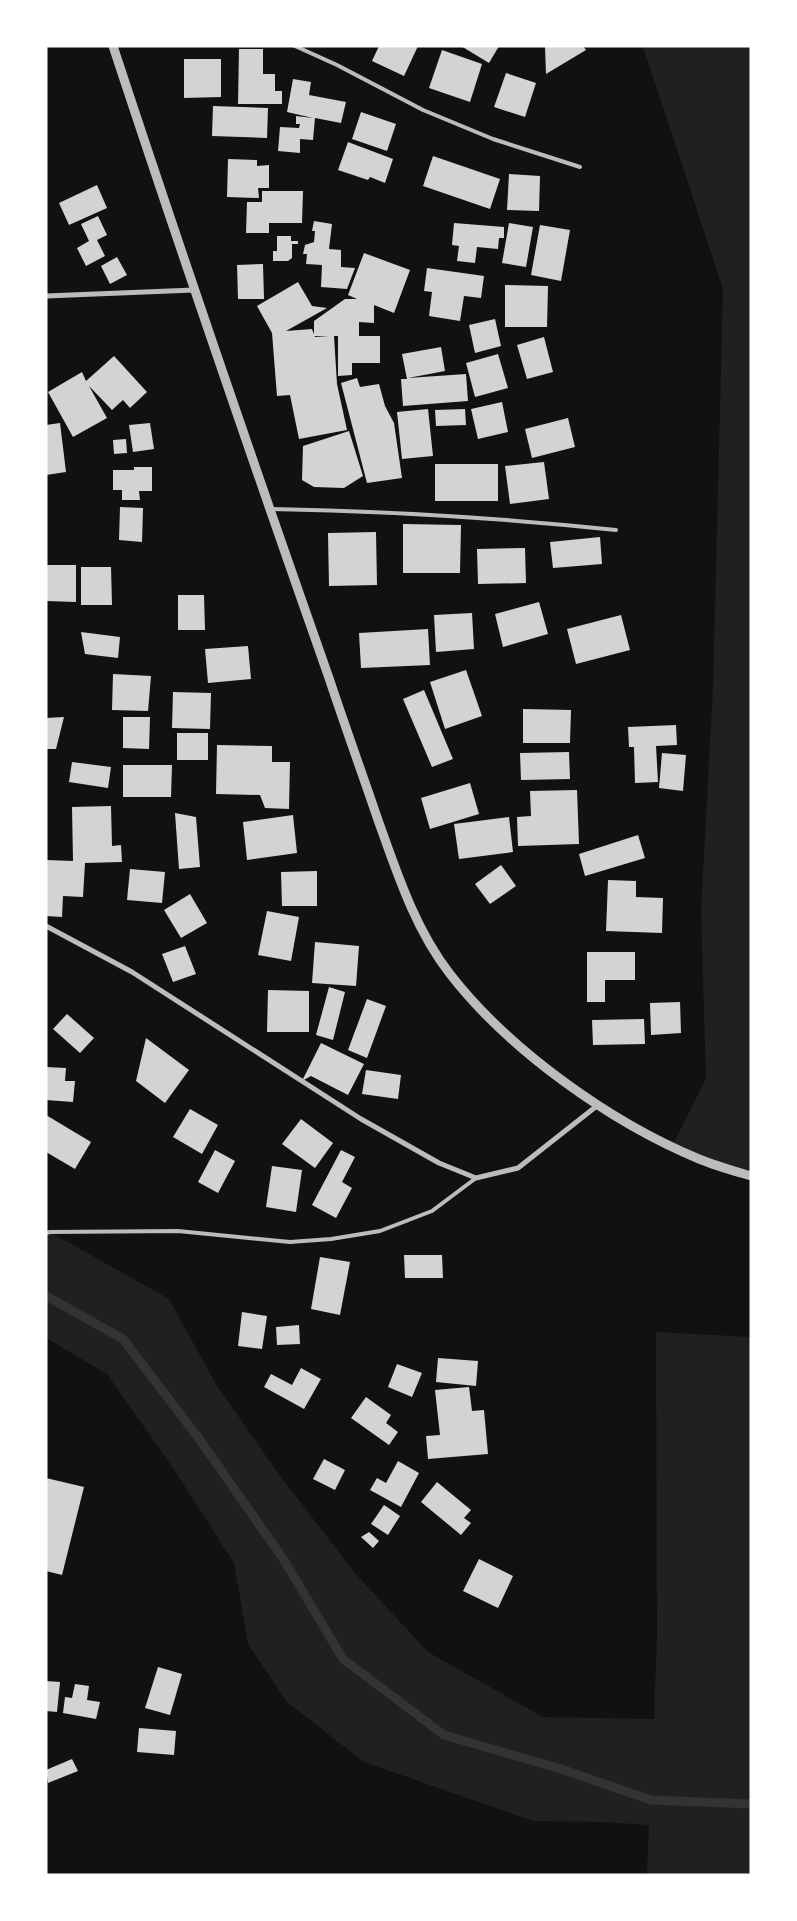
<svg xmlns="http://www.w3.org/2000/svg" width="797" height="1921" viewBox="0 0 797 1921" font-family="Arial,sans-serif">
  <style>
    .green { fill: #202020 }
    .lines { fill: none; stroke-linecap: round; stroke-linejoin: round }
    .stream { stroke: #333; stroke-width: 9 }
    .building { fill: #d3d3d3 }
    .service { stroke: #bcbcbc; stroke-width: 4 }
    .minor { stroke: #bcbcbc; stroke-width: 5 }
    .tertiary { stroke: #bcbcbc; stroke-width: 9 }
  </style>
  <rect width="100%" height="100%" fill="#111"/>
  <!-- green -->
  <g class="green">
    <polygon points="643,46 751,46 751,1176 672,1147 706,1079 701,909 713,688 723,289"/>
    <polygon points="50,1232 169,1299 217,1386 278,1473 354,1572 428,1652 543,1717 654,1719 657,1638 656,1332 751,1337 751,1875 647,1875 649,1825 601,1822 533,1821 364,1762 287,1702 248,1644 234,1563 175,1471 107,1374 46,1338 46,1234"/>
  </g>
  <g class="lines">
    <!-- stream -->
    <polyline class="stream" points="46,1296 123,1339 200,1440 284,1560 343,1659 444,1735 561,1769 651,1800 751,1804"/>
  </g>
  <!-- building -->
  <g class="building">
    <polygon points="379,46 418,46 404,76 372,61"/>
    <polygon points="461,46 499,46 489,63"/>
    <polygon points="545,46 583,46 586,50 546,74"/>
    <polygon points="239,49 263,49 263,74 275,74 275,91 282,91 282,104 238,104"/>
    <polygon points="442,50 482,64 470,102 429,88"/>
    <polygon points="184,59 221,59 221,97 184,98"/>
    <polygon points="506,73 536,83 525,117 494,107"/>
    <polygon points="293,79 311,82 309,95 346,102 341,123 315,118 313,140 300,139 300,153 278,151 280,127 299,128 300,124 296,124 296,116 313,118 287,112"/>
    <polygon points="213,106 268,108 267,138 212,136"/>
    <polygon points="361,112 396,124 387,151 352,139"/>
    <polygon points="348,142 393,159 385,183 370,177 368,180 338,170"/>
    <polygon points="433,156 500,179 490,209 423,186"/>
    <polygon points="228,159 257,160 257,166 269,165 269,188 258,188 259,198 227,197"/>
    <polygon points="509,174 540,176 539,211 507,210"/>
    <polygon points="97,185 107,208 69,225 59,203"/>
    <polygon points="262,191 303,191 302,223 269,223 269,233 246,233 247,202 262,202"/>
    <polygon points="98,216 107,235 97,240 105,256 86,266 77,248 89,241 81,224"/>
    <polygon points="314,221 332,224 329,249 341,250 341,267 355,268 347,289 321,287 322,265 306,264 307,254 303,254 305,245 314,242 315,231 312,231"/>
    <polygon points="454,223 504,227 504,238 499,238 498,249 477,247 475,263 457,261 459,246 452,245"/>
    <polygon points="509,223 533,227 526,267 502,263"/>
    <polygon points="540,225 570,230 561,281 531,275"/>
    <polygon points="277,236 291,236 291,241 298,241 298,244 292,244 292,258 288,261 273,261 273,251 277,251"/>
    <polygon points="364,253 410,270 394,313 374,305 374,323 359,322 359,336 380,336 380,363 352,363 352,375 338,376 338,336 334,336 337,384 347,430 299,439 290,395 277,396 272,333 257,306 298,282 312,306 327,308 286,331 312,329 315,337 329,336 314,336 314,321 345,299 357,299 348,295"/>
    <polygon points="117,257 127,275 110,284 101,266"/>
    <polygon points="263,264 264,299 238,299 237,265"/>
    <polygon points="427,268 484,276 481,298 464,296 460,321 429,316 432,292 424,291"/>
    <polygon points="505,285 548,286 547,327 505,327"/>
    <polygon points="495,319 501,346 475,353 469,325"/>
    <polygon points="544,337 553,372 527,379 517,345"/>
    <polygon points="441,347 445,371 408,378 466,374 468,401 403,406 401,379 407,379 402,354"/>
    <polygon points="498,354 508,388 475,397 466,363"/>
    <polygon points="114,356 147,392 130,408 123,400 112,410 89,386 107,418 73,437 48,392 82,372 86,381"/>
    <polygon points="357,378 360,387 379,384 385,406 394,423 402,478 367,483 341,383"/>
    <polygon points="502,402 508,432 478,439 471,409"/>
    <polygon points="428,409 433,456 402,459 397,412"/>
    <polygon points="465,409 466,425 436,426 435,410"/>
    <polygon points="568,418 575,447 532,458 525,429"/>
    <polygon points="60,423 66,472 46,475 46,425"/>
    <polygon points="150,423 154,449 133,452 129,425"/>
    <polygon points="349,431 363,476 344,488 314,487 302,480 303,446"/>
    <polygon points="126,439 127,453 114,454 113,440"/>
    <polygon points="544,462 549,499 510,504 505,466"/>
    <rect x="435" y="464" width="63" height="37"/>
    <polygon points="134,467 152,467 152,491 139,491 140,500 122,500 122,490 113,490 113,470 134,470"/>
    <polygon points="120,507 143,508 142,542 119,540"/>
    <polygon points="403,524 461,525 460,573 403,573"/>
    <polygon points="376,532 377,585 329,586 328,533"/>
    <polygon points="600,537 602,564 553,568 550,542"/>
    <polygon points="525,548 526,583 478,584 477,549"/>
    <polygon points="46,565 76,565 76,602 46,601"/>
    <polygon points="81,567 111,567 112,605 81,605"/>
    <polygon points="178,595 204,595 205,630 178,630"/>
    <polygon points="539,602 548,634 503,647 495,614"/>
    <polygon points="472,613 474,649 436,652 434,615"/>
    <polygon points="621,615 630,650 576,664 567,629"/>
    <polygon points="428,629 430,665 361,668 359,633"/>
    <polygon points="81,632 120,637 118,658 85,654"/>
    <polygon points="248,646 251,679 208,683 205,649"/>
    <polygon points="466,670 482,716 445,729 430,682"/>
    <polygon points="113,674 151,676 148,711 112,710"/>
    <polygon points="424,690 453,759 432,767 403,699"/>
    <polygon points="173,692 211,693 210,729 172,728"/>
    <polygon points="523,709 571,710 570,743 523,743"/>
    <polygon points="64,717 56,749 46,749 46,718"/>
    <polygon points="123,717 150,717 149,749 123,748"/>
    <polygon points="676,725 677,745 656,746 658,782 635,783 634,747 629,747 628,727"/>
    <rect x="177" y="733" width="31" height="27"/>
    <polygon points="217,745 272,746 272,762 290,762 289,809 265,808 260,795 216,794"/>
    <polygon points="569,752 570,779 521,780 520,753"/>
    <polygon points="662,753 686,755 683,791 659,788"/>
    <polygon points="72,762 111,767 108,788 69,782"/>
    <polygon points="123,765 172,765 171,797 123,797"/>
    <polygon points="470,783 479,814 430,829 421,798"/>
    <polygon points="577,790 579,844 518,846 517,817 531,816 530,791"/>
    <polygon points="111,806 112,846 121,845 122,862 85,863 83,897 63,896 62,917 46,916 46,860 73,861 72,807"/>
    <polygon points="175,813 196,817 200,867 179,869"/>
    <polygon points="293,815 297,853 247,860 243,822"/>
    <polygon points="509,817 513,852 459,859 454,824"/>
    <polygon points="638,835 645,858 585,876 579,854"/>
    <polygon points="501,865 516,886 490,904 475,884"/>
    <polygon points="130,869 165,872 162,903 127,900"/>
    <polygon points="317,871 317,906 282,906 281,872"/>
    <polygon points="608,880 636,881 636,897 663,898 662,933 606,931"/>
    <polygon points="190,894 207,923 181,938 164,910"/>
    <polygon points="267,911 299,917 291,961 258,955"/>
    <polygon points="315,942 359,946 356,986 312,983"/>
    <polygon points="185,946 196,974 173,982 162,954"/>
    <polygon points="587,952 635,952 635,980 605,980 605,1002 587,1002"/>
    <polygon points="329,987 345,992 333,1040 316,1035"/>
    <polygon points="268,990 309,991 309,1032 267,1032"/>
    <polygon points="367,999 386,1006 367,1058 348,1050"/>
    <polygon points="680,1002 681,1033 651,1035 650,1003"/>
    <polygon points="67,1014 94,1038 80,1053 53,1029"/>
    <polygon points="644,1019 645,1044 593,1045 592,1020"/>
    <polygon points="146,1038 189,1070 165,1103 136,1081"/>
    <polygon points="321,1043 364,1064 348,1095 311,1076 302,1081"/>
    <polygon points="46,1067 66,1068 65,1081 75,1081 73,1102 46,1100"/>
    <polygon points="366,1070 401,1075 398,1099 362,1094"/>
    <polygon points="190,1109 218,1125 202,1154 173,1137"/>
    <polygon points="46,1115 91,1142 75,1169 46,1152"/>
    <polygon points="301,1119 333,1143 315,1168 282,1144"/>
    <polygon points="215,1150 235,1161 218,1193 198,1182"/>
    <polygon points="341,1150 355,1157 342,1182 352,1188 336,1218 312,1205"/>
    <polygon points="272,1166 302,1170 296,1212 266,1207"/>
    <polygon points="404,1255 442,1255 443,1278 405,1278"/>
    <polygon points="320,1257 350,1262 340,1315 311,1309"/>
    <polygon points="242,1312 267,1316 262,1349 238,1346"/>
    <polygon points="299,1325 300,1344 277,1345 276,1327"/>
    <polygon points="438,1358 478,1361 476,1386 436,1382"/>
    <polygon points="397,1364 422,1373 412,1397 388,1387"/>
    <polygon points="301,1368 321,1379 304,1409 264,1387 271,1374 292,1385"/>
    <polygon points="469,1387 472,1411 484,1410 488,1454 428,1459 426,1436 440,1435 435,1390"/>
    <polygon points="366,1397 391,1415 386,1423 398,1432 389,1445 351,1418"/>
    <polygon points="324,1459 345,1470 335,1490 313,1479"/>
    <polygon points="398,1461 419,1473 401,1507 370,1490 377,1478 386,1483"/>
    <polygon points="46,1478 84,1487 62,1575 46,1571"/>
    <polygon points="437,1482 471,1510 464,1518 471,1523 461,1535 421,1502"/>
    <polygon points="384,1505 400,1516 388,1535 371,1524"/>
    <polygon points="369,1532 379,1541 373,1548 361,1537"/>
    <polygon points="479,1559 513,1576 498,1608 463,1591"/>
    <polygon points="158,1667 182,1674 170,1715 145,1708"/>
    <polygon points="46,1681 60,1682 57,1712 46,1711"/>
    <polygon points="75,1684 89,1686 87,1700 100,1702 96,1719 63,1713 65,1697 72,1698"/>
    <polygon points="139,1728 176,1731 174,1755 137,1752"/>
    <polygon points="72,1759 78,1771 48,1783 46,1770"/>
  </g>
  <g class="lines">
    <!-- service -->
    <g class="service">
      <polyline points="295,46 337,65 423,110 493,139 580,167"/>
      <path d="M271,509C387,511 501,518 616,530"/>
      <polyline points="46,1233 50,1232 178,1231 290,1242 331,1239 380,1231 432,1211 476,1178"/>
    </g>
    <!-- minor -->
    <g class="minor">
      <polyline points="46,296 194,290"/>
      <polyline points="46,926 132,972 361,1119 439,1163 476,1178 518,1168 598,1105"/>
    </g>
    <!-- tertiary -->
    <path class="tertiary" d="M113,46C183,258 255,468 329,678C345,726 362,773 378,820C397,873 415,929 450,974C509,1050 610,1122 699,1159C716,1166 734,1171 751,1176"/>
  </g>
  <!-- border -->
  <rect width="797" height="1921" fill="none" stroke="#ffffff" stroke-width="95"/>
</svg>
